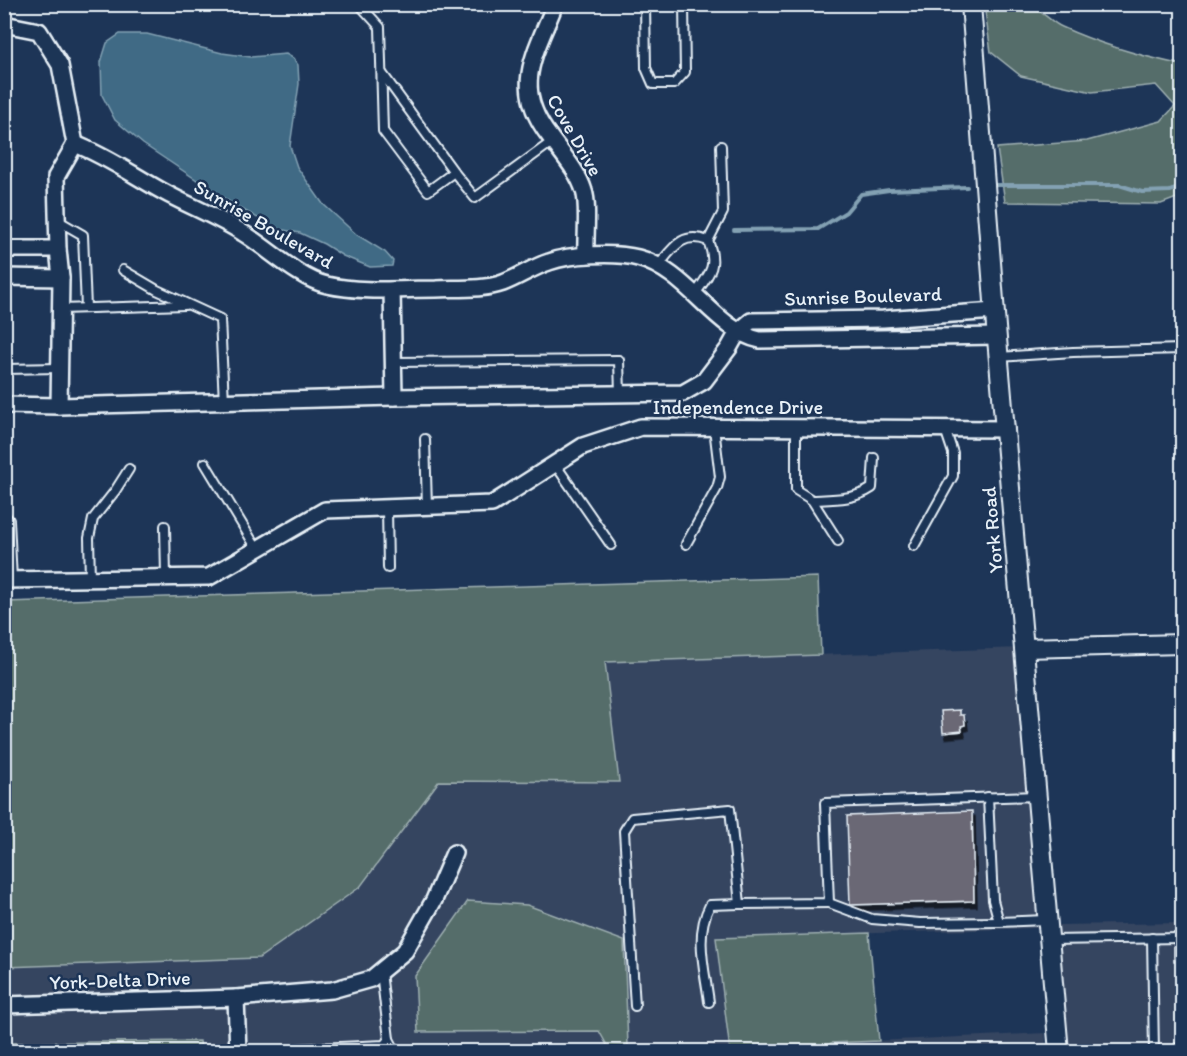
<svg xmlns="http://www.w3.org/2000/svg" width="1187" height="1056" viewBox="0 0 1187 1056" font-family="Itim,sans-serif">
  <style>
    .built { fill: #344460 }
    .green { fill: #556d6a; stroke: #9eafb1; stroke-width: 1.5 }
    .water { fill: #3f6b85; stroke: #83a1b3; stroke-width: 1.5 }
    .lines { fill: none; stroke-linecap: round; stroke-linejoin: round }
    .stream { stroke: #83a1b3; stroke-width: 4 }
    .building { fill: #6a6774; stroke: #e8f1f8; stroke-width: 1.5; filter: url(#shadow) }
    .service-casing { stroke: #e8f1f8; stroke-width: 12 }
    .minor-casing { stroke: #e8f1f8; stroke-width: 20 }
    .tertiary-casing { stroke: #e8f1f8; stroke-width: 22 }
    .service { stroke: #1d3557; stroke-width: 8 }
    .minor { stroke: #1d3557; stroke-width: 15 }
    .tertiary { stroke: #1d3557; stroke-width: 18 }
    .labels { text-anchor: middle; stroke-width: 5; stroke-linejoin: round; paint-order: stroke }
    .street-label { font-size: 20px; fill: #e8f1f8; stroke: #1d3557 }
  </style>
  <defs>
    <filter id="shadow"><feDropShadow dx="3" dy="5.5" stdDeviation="0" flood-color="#0009"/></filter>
  </defs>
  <rect width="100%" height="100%" fill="#1d3557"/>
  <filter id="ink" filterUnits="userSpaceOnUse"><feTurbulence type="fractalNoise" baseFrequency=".0167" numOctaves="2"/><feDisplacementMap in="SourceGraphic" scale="12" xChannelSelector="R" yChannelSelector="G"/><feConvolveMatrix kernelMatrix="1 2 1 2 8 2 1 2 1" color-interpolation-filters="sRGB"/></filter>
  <g filter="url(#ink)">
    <!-- built -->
    <g class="built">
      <polygon points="1020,648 1039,928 716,938 730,1051 201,1052 200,1041 5,1043 4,967 259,957 360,887 439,781 618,782 605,662"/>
      <polygon points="1182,923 1182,1051 1067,1051 1057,925"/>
      <polygon points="1045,1033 1047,1051 825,1052 831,1043"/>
    </g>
    <!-- green -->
    <g class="green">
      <path d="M984,5H1035L1036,9C1045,14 1054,24 1062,27C1101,45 1141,56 1182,65V196L1161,204L1005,202L997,148L1087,141L1161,121L1175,106L1156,85L1092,92L1021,76L991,52Z"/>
      <polygon points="818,577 821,655 605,662 619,782 439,781 360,887 259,958 5,967 5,602"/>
      <polygon points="468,901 527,905 624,941 628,1046 608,1047 599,1031 418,1032 415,976"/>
      <polygon points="869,933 879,1041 831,1043 825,1051 730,1051 716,938"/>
      <polygon points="200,1041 201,1051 5,1051 5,1043"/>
    </g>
    <!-- water -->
    <polygon class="water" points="120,34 147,34 222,53 251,57 286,54 293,58 298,65 299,84 290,146 297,167 323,204 357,235 385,252 393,261 392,266 370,267 343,256 324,244 300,233 278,229 236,206 143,144 115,120 102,95 101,62 107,43"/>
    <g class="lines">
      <!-- stream -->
      <g class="stream">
        <polyline points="996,185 1119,185 1142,192 1170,191 1182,187"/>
        <polyline points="734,230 818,229 846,212 861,194 889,190 967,187"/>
      </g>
    </g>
    <!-- building -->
    <g class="building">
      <polygon points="960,710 960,715 964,715 965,725 961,726 962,731 943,733 941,711"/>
      <polygon points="972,811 974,901 850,905 847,816"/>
      <polygon points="1174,943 1182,943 1182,1052 1175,1052 1175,1043 1180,1043 1179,962 1174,962"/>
    </g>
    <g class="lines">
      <defs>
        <g id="service">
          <polyline points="359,4 380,27 383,131 428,191 454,172 475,198 553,141"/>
          <polyline points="645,4 646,68 653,84 674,84 685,72 684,4"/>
          <polyline points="382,73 454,172"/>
          <polyline points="57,220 83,235 86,308"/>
          <polyline points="708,241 723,212 721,146"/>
          <path d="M658,266C673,248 682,231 708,241C718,266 710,274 695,294"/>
          <polyline points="123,270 157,290 220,319 224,402"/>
          <polyline points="61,309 185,305"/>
          <polyline points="999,357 1073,352 1182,349"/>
          <polyline points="393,362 619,360 620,394"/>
          <polyline points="4,369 60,368"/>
          <polyline points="796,428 796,490 812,500 838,541"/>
          <polyline points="425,439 427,507"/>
          <polyline points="205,463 257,549"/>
          <polyline points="555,464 611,545"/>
          <path d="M812,500C833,499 854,500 872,488L874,458"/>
          <polyline points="387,508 388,568"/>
          <polyline points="4,514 9,520 12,580"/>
          <polyline points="165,526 166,577"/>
          <polyline points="686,544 717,488 720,477 714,428"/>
          <polyline points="914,546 953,476 953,453 945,429"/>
          <polyline points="90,578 89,538 93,519 115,491 129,469"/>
          <polyline points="988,797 993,900 999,922 1046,920"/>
          <polyline points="829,903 872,919 920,923 999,922"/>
          <polyline points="1152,938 1154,1052"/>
          <polyline points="1050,940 1182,938"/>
          <path d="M709,1002C705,970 694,935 710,905L740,904"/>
          <polyline points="635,1006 624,831 632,818 730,809 740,904 829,903 825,803 1036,796"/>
          <polyline points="389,1039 396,1052"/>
          <polyline points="292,1052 296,1049 384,1045 389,1039 381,972"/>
        </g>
        <g id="minor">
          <path d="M555,4C535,55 511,87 550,137C562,154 578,171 584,191C589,205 585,238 586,255"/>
          <polyline points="4,24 39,31 60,65 75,144 56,177 58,249 61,278 59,406"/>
          <path d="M75,144C106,156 133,175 162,191C189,206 218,217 243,233C268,248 299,279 327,285C362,293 400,289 436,289C457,288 483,290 503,283C519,277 533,267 549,262C570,254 616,252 638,258C688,271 714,330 760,340L997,336"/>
          <polyline points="4,249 58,249"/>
          <polyline points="4,277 61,278"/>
          <polyline points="392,290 394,397"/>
          <polyline points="4,405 59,406 394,397 683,393 704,381 729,348 738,332 751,321 883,319 995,311"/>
          <polyline points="4,580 209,577 325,510 492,504 583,446 641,427 1006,429"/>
          <polyline points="236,998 332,990 371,979 405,951 434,900 454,853"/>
          <polyline points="4,1005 236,998 238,1052"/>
        </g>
        <g id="tertiary">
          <polyline points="971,4 996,327 1059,1052"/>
          <polyline points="1025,648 1182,644"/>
        </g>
      </defs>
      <!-- service casing -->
      <use href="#service" class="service-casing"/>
      <!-- minor casing -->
      <use href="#minor" class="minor-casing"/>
      <!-- tertiary casing -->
      <use href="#tertiary" class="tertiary-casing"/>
      <!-- service -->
      <use href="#service" class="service"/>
      <!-- minor -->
      <use href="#minor" class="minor"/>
      <!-- tertiary -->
      <use href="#tertiary" class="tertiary"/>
    </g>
  </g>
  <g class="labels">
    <!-- street labels -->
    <g class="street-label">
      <text transform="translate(575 135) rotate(60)" y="7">Cove Drive</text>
      <text transform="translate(264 224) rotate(30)" y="7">Sunrise Boulevard</text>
      <text transform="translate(863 296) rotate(-2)" y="7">Sunrise Boulevard</text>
      <text x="738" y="414">Independence Drive</text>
      <text transform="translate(992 530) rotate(-95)" y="7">York Road</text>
      <text transform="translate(120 980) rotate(-2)" y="7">York-Delta Drive</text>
    </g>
  </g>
  <!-- margin -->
  <rect width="1187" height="1056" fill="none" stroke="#1d3557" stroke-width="24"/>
  <rect x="12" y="12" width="1163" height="1032" fill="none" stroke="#e8f1f8" stroke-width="2" filter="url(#ink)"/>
</svg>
